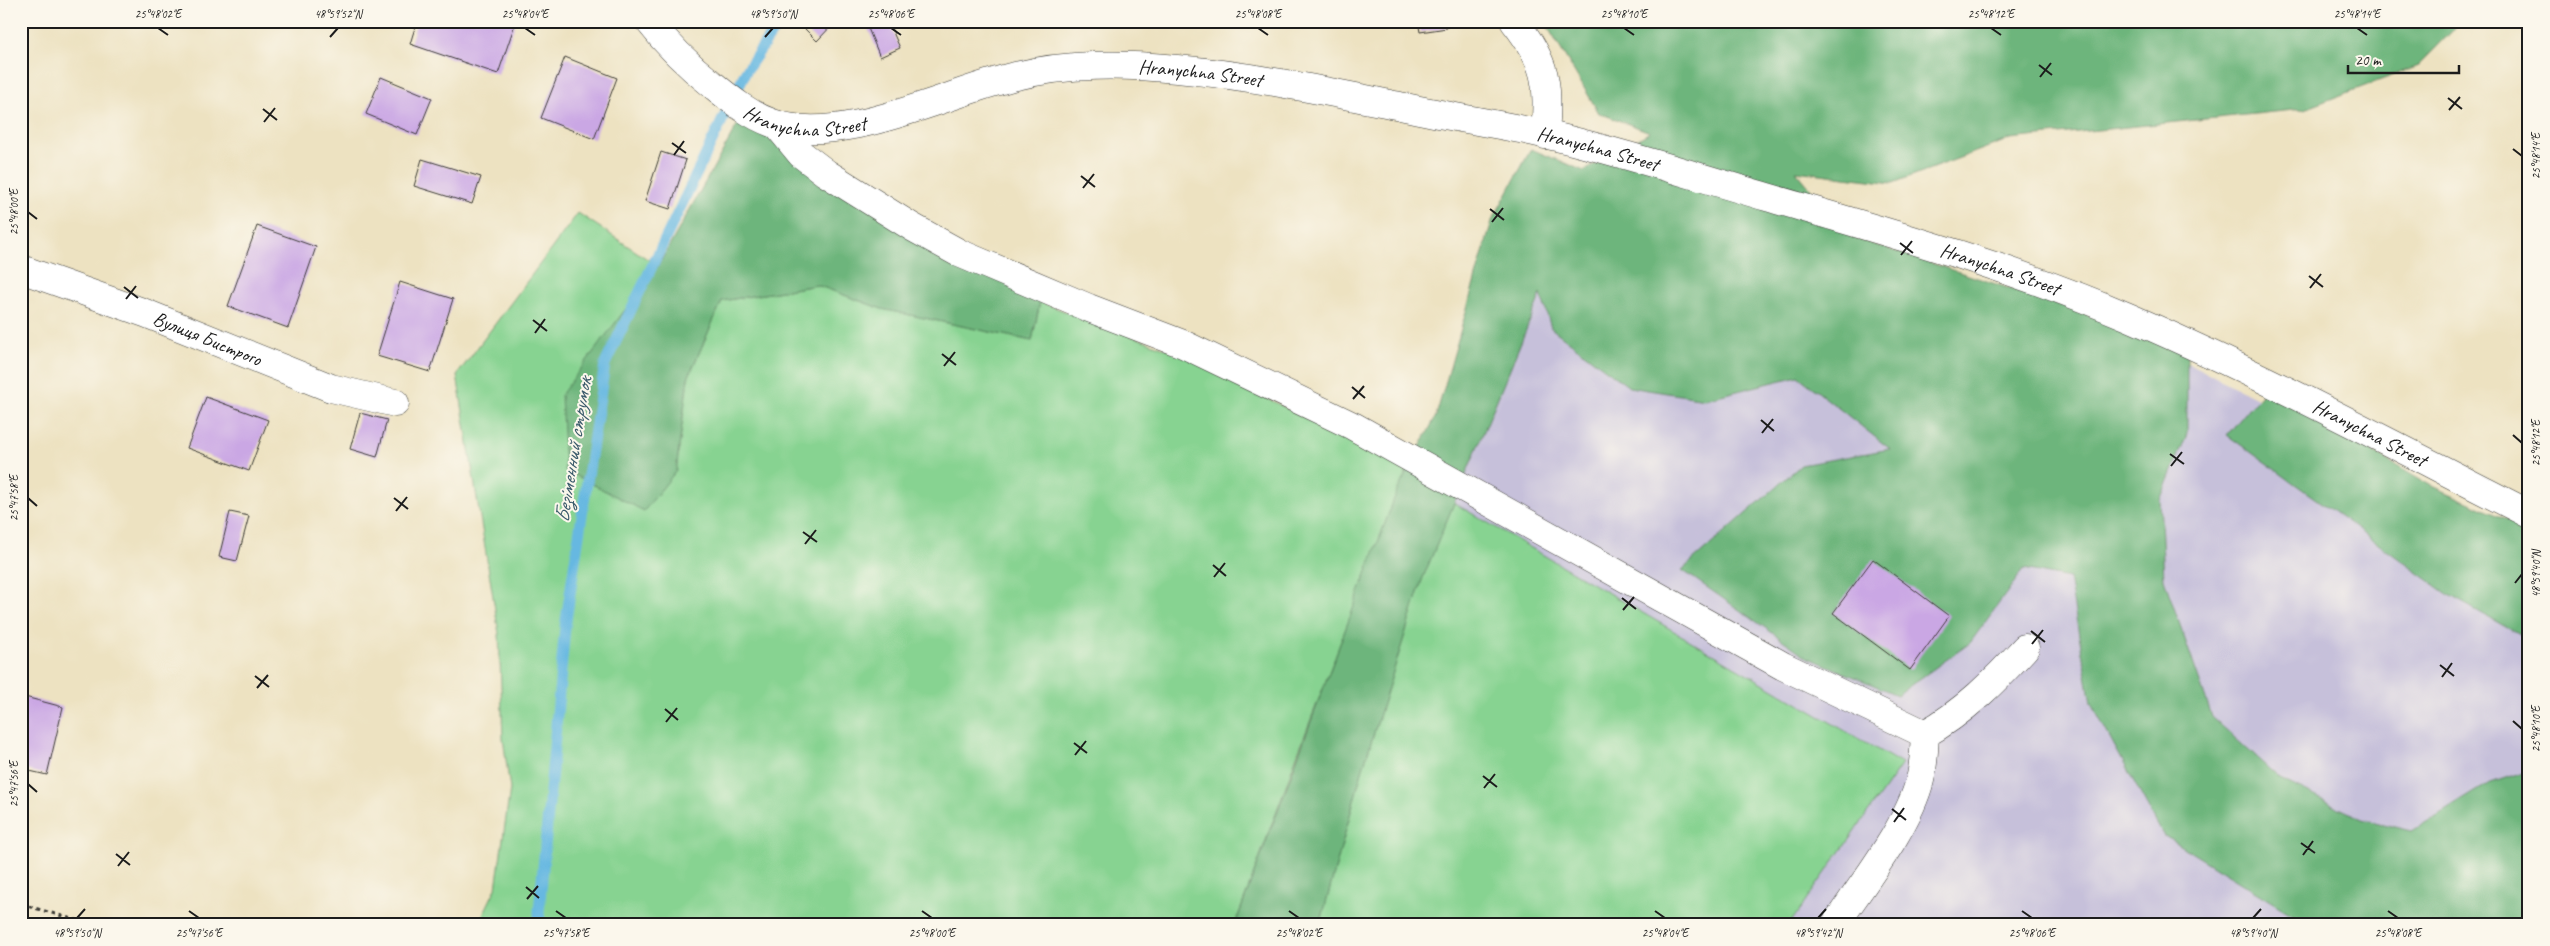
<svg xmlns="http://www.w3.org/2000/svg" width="2550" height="946" viewBox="0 0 2550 946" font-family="Caveat,sans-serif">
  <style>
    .industrial { fill: #c6c0da }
    .green { fill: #87d391; stroke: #527856 }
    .forest { fill: #6db57b; stroke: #44684c }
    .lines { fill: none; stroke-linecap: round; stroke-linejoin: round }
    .stream { stroke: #66b8e1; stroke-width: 11 }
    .building { fill: #caa7e4 }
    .minor-casing { stroke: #3b3a35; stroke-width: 29 }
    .path { stroke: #3b3a35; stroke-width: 3; stroke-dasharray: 4 4; stroke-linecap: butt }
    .minor { stroke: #fff; stroke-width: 28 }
    .ticks { fill: none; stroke: #1c1c1c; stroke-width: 2 }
    .labels { text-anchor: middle; stroke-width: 4; stroke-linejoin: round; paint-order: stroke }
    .street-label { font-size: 20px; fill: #1c1c1c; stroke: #fbf7ec }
    .water-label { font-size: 21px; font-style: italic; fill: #3a5a6b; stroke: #fbf7ec }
    .neatline { fill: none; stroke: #1c1c1c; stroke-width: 2 }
    .ticks-label { font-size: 12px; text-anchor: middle; fill: #1c1c1c }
  </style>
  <rect width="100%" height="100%" fill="#fbf7ec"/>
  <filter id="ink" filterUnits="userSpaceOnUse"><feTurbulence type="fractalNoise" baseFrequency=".02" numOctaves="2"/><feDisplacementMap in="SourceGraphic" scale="10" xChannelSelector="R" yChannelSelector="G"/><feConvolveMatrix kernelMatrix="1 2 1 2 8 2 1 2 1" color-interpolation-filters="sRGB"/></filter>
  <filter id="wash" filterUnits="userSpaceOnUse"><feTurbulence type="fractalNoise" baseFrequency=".0096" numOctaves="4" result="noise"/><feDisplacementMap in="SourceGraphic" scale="20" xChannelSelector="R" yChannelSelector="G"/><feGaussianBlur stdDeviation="1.12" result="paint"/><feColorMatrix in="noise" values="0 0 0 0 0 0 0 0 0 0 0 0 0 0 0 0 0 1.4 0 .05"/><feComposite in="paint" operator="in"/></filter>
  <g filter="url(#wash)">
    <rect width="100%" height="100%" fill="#ede2c1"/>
    <!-- industrial -->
    <polygon class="industrial" points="1554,163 2174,356 2529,536 2529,925 1789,925 1902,764 1432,491"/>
    <!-- green -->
    <g class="green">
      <polygon points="578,213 658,266 623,315 676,471 688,378 722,301 817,285 882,309 1032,341 1040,302 1181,354 1407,470 1296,758 1235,925 478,925 496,888 510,789 503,738 499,634 457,375"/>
      <polygon points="1454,503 1902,764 1789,925 1320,925 1362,771 1422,580"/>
    </g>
    <!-- forest -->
    <g class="forest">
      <polygon points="1544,21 2462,21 2418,66 2304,109 2010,139 1893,183 1796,171 1851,237 2073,309 2187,352 2187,434 2160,500 2164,579 2212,717 2280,779 2362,819 2412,831 2488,784 2523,772 2529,768 2529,925 2309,925 2163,835 2091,703 2069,578 2024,569 1970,643 1897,695 1807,657 1682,570 1801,465 1890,449 1798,376 1705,399 1629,387 1551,328 1541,294 1422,580 1362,771 1320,925 1235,925 1397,491 1436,416 1492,221 1531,149 1584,171 1650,132 1599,113"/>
      <polygon points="739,122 774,137 1040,302 1032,341 882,309 817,285 722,301 688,378 676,471 644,511 565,470 561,395 658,266"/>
      <polygon points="2266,388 2427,484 2529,529 2529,640 2449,595 2227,435"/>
    </g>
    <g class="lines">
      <!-- stream -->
      <polyline class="stream" points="540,925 539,912 565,627 605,364 746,71 780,21"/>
    </g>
    <g id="blocks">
      <!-- building -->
      <g class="building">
        <polygon points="417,21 516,21 498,74 410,44"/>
        <polygon points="801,21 836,21 817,41 799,23"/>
        <polygon points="865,21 888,21 900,48 880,57"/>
        <polygon points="1418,21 1446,21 1447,28 1420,32"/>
        <polygon points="565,57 617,78 594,139 541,118"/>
        <polygon points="381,77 432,98 417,135 366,114"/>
        <polygon points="661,152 686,160 670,209 645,201"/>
        <polygon points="422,159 481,177 472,204 414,186"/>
        <polygon points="257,226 316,247 288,328 228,306"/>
        <polygon points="400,282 453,299 430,372 377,356"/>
        <polygon points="206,397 268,420 249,471 187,448"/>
        <polygon points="360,413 387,420 377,457 350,449"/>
        <polygon points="230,512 249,516 237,561 219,557"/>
        <polygon points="1873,559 1949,616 1910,670 1833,613"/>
        <polygon points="21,696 63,707 47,775 21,769"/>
      </g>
    </g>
  </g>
  <g filter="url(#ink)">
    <use href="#blocks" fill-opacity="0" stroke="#3b3a35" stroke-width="1"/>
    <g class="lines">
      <defs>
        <g id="minor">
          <path id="s1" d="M649,21C668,46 689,66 713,85C731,100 750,115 772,123C842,148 947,92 1016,76C1069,63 1123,64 1177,69C1254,76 1330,92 1405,107C1451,117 1498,124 1544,134C1619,151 1694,176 1767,197C1890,233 2013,267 2131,318C2267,377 2397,447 2529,514"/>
          <path d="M1514,21C1547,63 1549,82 1545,135"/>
          <polyline points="777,125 801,154 826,173 912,227 959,253 1089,308 1183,344 1353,426 1783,666 1925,734"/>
          <path id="s2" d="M21,269L145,313L331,388L395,403"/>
          <path d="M1925,734C1964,712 1995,681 2025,648"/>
          <path d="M1835,925C1862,884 1908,827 1920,780C1924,765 1924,750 1925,734"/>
        </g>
      </defs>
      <!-- minor casing -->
      <use href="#minor" class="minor-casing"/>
      <!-- path -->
      <polyline class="path" points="21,904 93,925"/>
      <!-- minor -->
      <use href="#minor" class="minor"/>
    </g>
  </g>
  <!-- ticks -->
  <path class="ticks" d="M158,28L168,35M525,28L535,35M891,28L901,35M1258,28L1268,35M1624,28L1634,35M1991,28L2001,35M2357,28L2367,35M330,37L338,28M765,37L773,28M2039,65L2052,75M2040,77L2051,63M2448,98L2462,109M263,109L277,120M2449,110L2460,97M264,122L275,108M672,143L686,153M2513,149L2522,156M674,155L684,141M1081,176L1095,187M1083,188L1094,174M1490,209L1504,220M28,212L37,219M1492,222L1503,208M1900,243L1913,253M1901,255L1912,241M2309,276L2323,287M124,287L138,298M2310,288L2321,274M126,299L136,286M533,320L547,331M535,333L545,319M942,354L956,365M944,366L955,352M1352,387L1365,398M1353,399L1364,386M1761,420L1774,431M1762,433L1773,419M2513,435L2522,443M2170,454L2184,464M2171,466L2182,452M28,498L37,506M394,498L408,509M396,511L407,497M803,532L817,542M805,544L816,530M1213,565L1226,576M1214,577L1225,563M2515,583L2522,574M1622,598L1636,609M1623,610L1634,597M2031,631L2045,642M2032,644L2043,630M2440,665L2454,676M255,676L269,687M2442,677L2452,663M257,688L268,675M665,709L678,720M2513,721L2522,729M666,722L677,708M1074,743L1087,753M1075,755L1086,741M1483,776L1497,787M28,784L37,792M1484,788L1495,774M1892,809L1906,820M1894,822L1904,808M2301,843L2315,853M116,854L130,865M2303,855L2313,841M118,866L129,852M526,887L539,898M527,899L538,886M189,911L199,918M556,911L566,918M922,911L932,918M1289,911L1299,918M1655,911L1665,918M2022,911L2032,918M2388,911L2398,918M77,918L85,909M1818,918L1826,909M2253,918L2261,909"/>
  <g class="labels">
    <!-- street labels -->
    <g class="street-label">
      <text dy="7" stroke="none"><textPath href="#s1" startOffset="599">Hranychna Street</textPath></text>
      <text dy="7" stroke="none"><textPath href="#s1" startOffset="194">Hranychna Street</textPath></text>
      <text dy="7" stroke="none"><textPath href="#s1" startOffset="1004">Hranychna Street</textPath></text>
      <text dy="7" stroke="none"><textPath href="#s1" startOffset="1424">Hranychna Street</textPath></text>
      <text dy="7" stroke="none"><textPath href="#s2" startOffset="199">Вулиця Бистрого</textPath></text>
      <text dy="7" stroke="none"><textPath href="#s1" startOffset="1829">Hranychna Street</textPath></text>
    </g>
    <!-- water labels -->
    <g class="water-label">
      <text transform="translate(573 450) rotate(-81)" y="7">Безіменний струмок</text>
    </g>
  </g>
  <!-- margin -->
  <rect width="2550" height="946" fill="none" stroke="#fbf7ec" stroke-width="55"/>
  <!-- scale -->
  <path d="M2348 65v8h111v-8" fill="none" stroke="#1c1c1c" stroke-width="2.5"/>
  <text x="2355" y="65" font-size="15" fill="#1c1c1c" stroke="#fbf7ec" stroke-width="4" paint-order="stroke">20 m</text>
  <rect x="28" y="28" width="2494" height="890" class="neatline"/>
  <g class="ticks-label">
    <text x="158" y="18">25°48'02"E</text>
    <text x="338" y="18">48°59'52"N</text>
    <text x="525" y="18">25°48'04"E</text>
    <text x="773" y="18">48°59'50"N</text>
    <text x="891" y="18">25°48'06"E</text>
    <text x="1258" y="18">25°48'08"E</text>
    <text x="1624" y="18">25°48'10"E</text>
    <text x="1991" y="18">25°48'12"E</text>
    <text x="2357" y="18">25°48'14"E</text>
    <text transform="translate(2536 156) rotate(-90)" y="4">25°48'14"E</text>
    <text transform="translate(14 212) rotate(-90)" y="4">25°48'00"E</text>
    <text transform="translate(2536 443) rotate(-90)" y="4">25°48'12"E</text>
    <text transform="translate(14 498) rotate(-90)" y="4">25°47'58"E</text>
    <text transform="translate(2536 574) rotate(-90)" y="4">48°59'40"N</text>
    <text transform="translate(2536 729) rotate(-90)" y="4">25°48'10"E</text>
    <text transform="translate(14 784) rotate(-90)" y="4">25°47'56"E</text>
    <text x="77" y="937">48°59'50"N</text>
    <text x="199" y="937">25°47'56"E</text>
    <text x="566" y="937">25°47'58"E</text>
    <text x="932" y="937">25°48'00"E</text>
    <text x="1299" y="937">25°48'02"E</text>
    <text x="1665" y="937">25°48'04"E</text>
    <text x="1818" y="937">48°59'42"N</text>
    <text x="2032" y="937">25°48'06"E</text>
    <text x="2253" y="937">48°59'40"N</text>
    <text x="2398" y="937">25°48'08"E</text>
  </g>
</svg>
